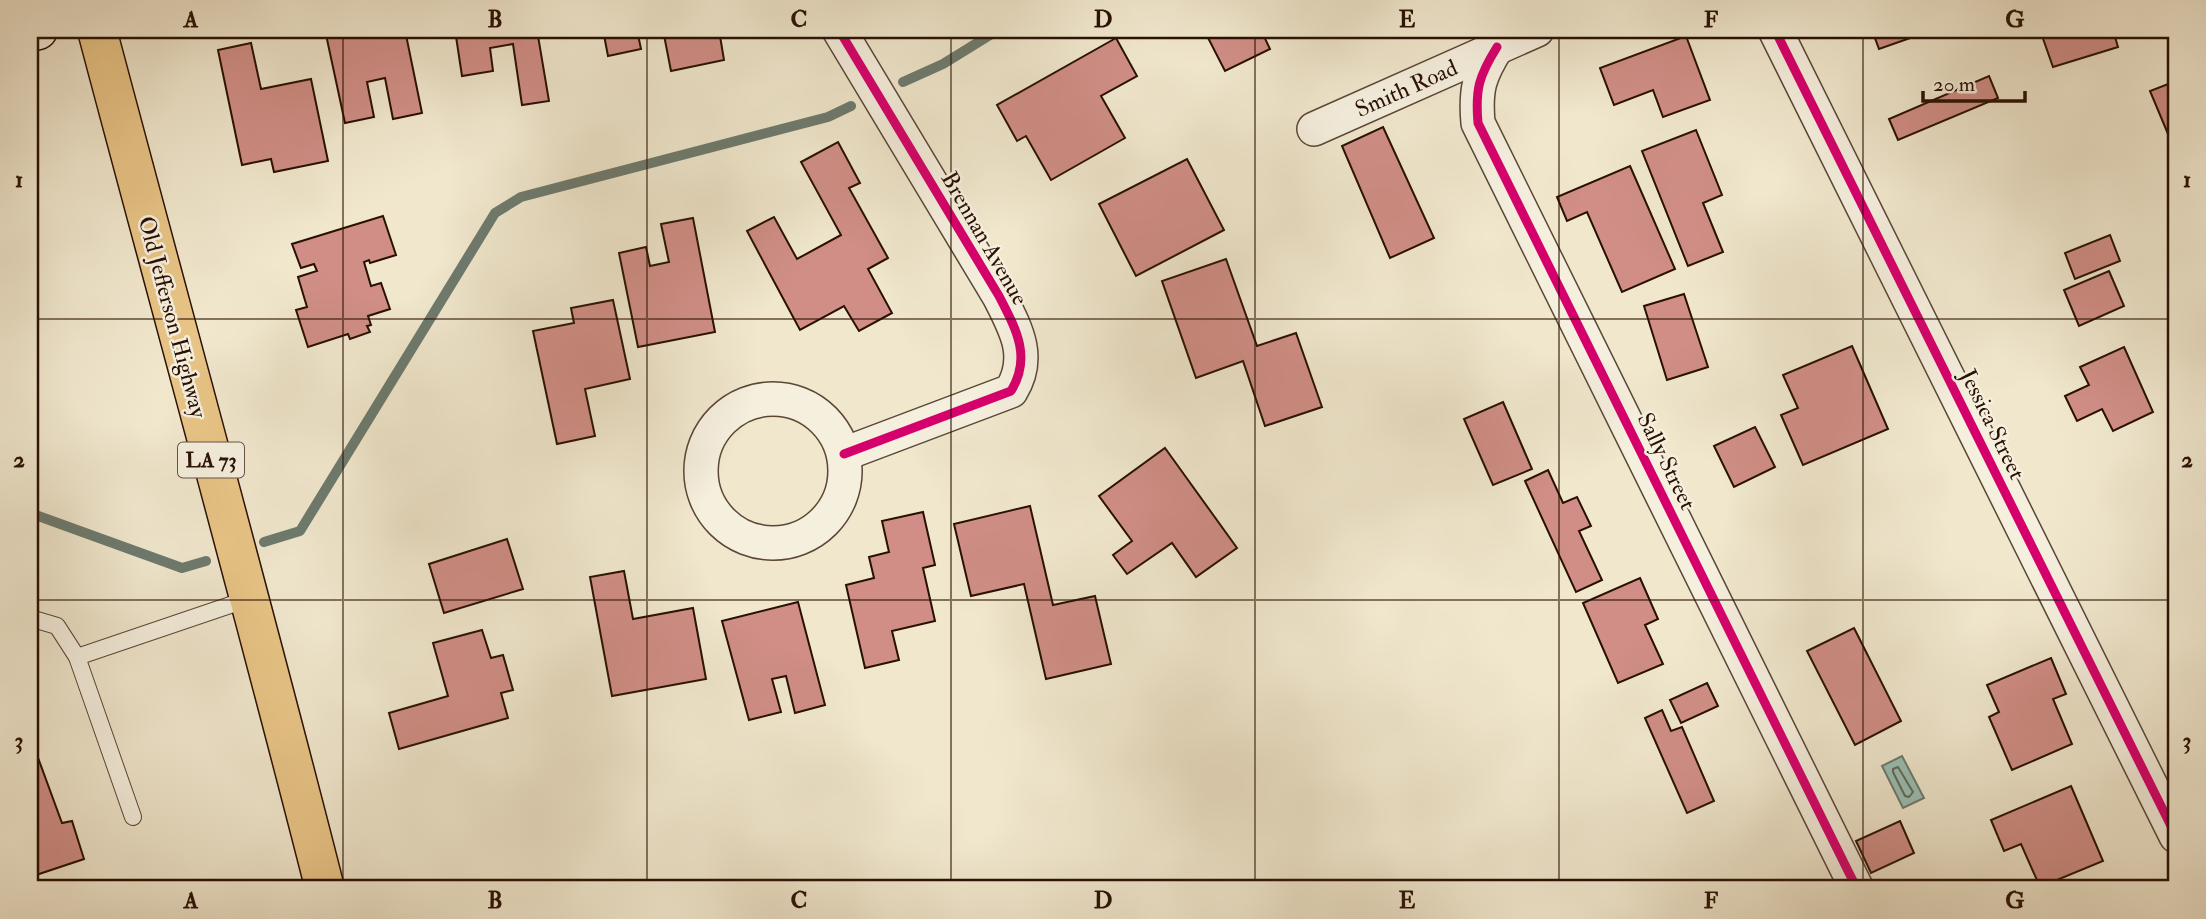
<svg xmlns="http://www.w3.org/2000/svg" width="2206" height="919" viewBox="0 0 2206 919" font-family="'IM FELL Double Pica',serif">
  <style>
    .water { fill: #9ac0b5; stroke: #6d7a6e; stroke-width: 2 }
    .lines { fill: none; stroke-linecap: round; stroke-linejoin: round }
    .shore { stroke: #62685c; stroke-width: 2 }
    .stream { stroke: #6d7a6e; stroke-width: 10 }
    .building { fill: #d08e86; stroke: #291004; stroke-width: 2 }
    .lane-casing { stroke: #5b4636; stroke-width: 18 }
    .street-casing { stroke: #5b4636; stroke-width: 36 }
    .secondary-casing { stroke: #291004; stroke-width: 41 }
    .primary-casing { stroke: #291004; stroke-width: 41 }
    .lane { stroke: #f5efde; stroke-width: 16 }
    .street { stroke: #f5efde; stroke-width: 33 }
    .secondary { stroke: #f5efde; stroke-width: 38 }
    .primary { stroke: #e8c486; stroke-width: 38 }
    .cycleway-casing { stroke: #f5efde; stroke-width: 13 }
    .cycleway { stroke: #d6006c; stroke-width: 9 }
    .grid { fill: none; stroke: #291004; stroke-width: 2; stroke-opacity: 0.55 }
    .labels { text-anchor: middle; stroke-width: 5; stroke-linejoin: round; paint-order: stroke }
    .shield { fill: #f5efde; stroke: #665345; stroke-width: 2 }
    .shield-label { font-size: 21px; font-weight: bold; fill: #291004 }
    .street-label { font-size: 23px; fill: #291004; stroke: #f5efde }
    .neatline { fill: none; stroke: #291004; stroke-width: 2.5 }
    .grid-label { font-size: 23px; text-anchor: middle; font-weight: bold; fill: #291004 }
  </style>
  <rect width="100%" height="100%" fill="#f0e7cd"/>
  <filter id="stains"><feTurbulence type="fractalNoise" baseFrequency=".00286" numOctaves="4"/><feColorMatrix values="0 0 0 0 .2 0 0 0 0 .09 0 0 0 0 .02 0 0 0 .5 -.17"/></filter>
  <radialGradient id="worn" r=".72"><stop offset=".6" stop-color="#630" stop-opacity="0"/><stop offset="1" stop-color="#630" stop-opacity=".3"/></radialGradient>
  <!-- water -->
  <polygon class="water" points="1902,756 1924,798 1903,808 1882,766"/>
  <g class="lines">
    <!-- shore -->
    <polygon class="shore" points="1898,767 1913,792 1909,797 1905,796 1893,772 1893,769"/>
    <!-- stream -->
    <g class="stream">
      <polyline points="903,82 943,64 998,30"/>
      <polyline points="30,513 182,568 206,561"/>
      <polyline points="264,542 300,531 495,213 521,197 828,117 851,106"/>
    </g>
  </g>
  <!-- building -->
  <g class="building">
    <polygon points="325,30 405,30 422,113 393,119 385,78 367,82 374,117 345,123"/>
    <polygon points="455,30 537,30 549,101 522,105 513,44 490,48 493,71 462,76"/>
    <polygon points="603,30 637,30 641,49 608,56"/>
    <polygon points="663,30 719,30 724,60 671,71"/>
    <polygon points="1204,30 1261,30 1270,49 1225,71"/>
    <polygon points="1872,30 1933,30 1879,49"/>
    <polygon points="2040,30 2113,30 2118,47 2053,67"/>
    <polygon points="1686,36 1710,100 1663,117 1653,90 1614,105 1600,68"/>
    <polygon points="1116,38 1137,76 1101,96 1125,138 1051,180 1026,136 1017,141 997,105"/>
    <polygon points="251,43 261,89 311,79 328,161 274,172 271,159 242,165 218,50"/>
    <polygon points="1989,76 1998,98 1898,140 1889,119"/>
    <polygon points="2176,81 2176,153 2150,91"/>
    <polygon points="1383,127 1434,238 1390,258 1342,146"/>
    <polygon points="1696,130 1722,195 1703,203 1723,252 1688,266 1642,151"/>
    <polygon points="838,142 860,183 849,188 888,258 868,269 892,313 859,331 844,306 800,330 747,231 774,217 797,259 841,235 801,162"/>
    <polygon points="1187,159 1224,230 1136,276 1099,204"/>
    <polygon points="1630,166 1675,269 1622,292 1587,212 1567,221 1557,197"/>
    <polygon points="30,207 37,228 30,231"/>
    <polygon points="383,216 396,255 370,263 369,260 364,262 371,286 381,283 390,309 368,316 371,325 367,326 370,332 350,339 348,334 308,347 296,310 307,307 298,277 317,271 314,264 301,268 292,244"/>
    <polygon points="693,218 715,332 638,347 619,253 646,247 650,266 669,262 661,224"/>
    <polygon points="2110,235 2120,261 2075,279 2065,253"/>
    <polygon points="1226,259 1257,346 1296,333 1322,407 1265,426 1243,361 1196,378 1162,281"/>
    <polygon points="2109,271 2124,306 2079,326 2064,290"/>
    <polygon points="1684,294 1708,367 1667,380 1644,306"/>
    <polygon points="613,300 630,379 585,389 595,436 557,444 533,331 574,323 571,308"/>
    <polygon points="1852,346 1888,429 1803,465 1781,415 1798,408 1783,375"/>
    <polygon points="2124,347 2153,412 2113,431 2102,409 2077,421 2065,396 2089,385 2080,367"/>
    <polygon points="1503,402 1532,469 1493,485 1464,419"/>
    <polygon points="1755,427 1775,467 1734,487 1714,446"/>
    <polygon points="1165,448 1237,548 1196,577 1172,543 1127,574 1113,555 1132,541 1099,496"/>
    <polygon points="1548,470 1563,503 1577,497 1591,526 1579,531 1602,580 1576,592 1525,481"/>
    <polygon points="1030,506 1053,605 1095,596 1111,664 1046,679 1024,584 971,596 954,524"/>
    <polygon points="923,512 935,565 923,568 935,621 892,631 899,660 865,668 846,585 874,578 869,557 889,552 882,521"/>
    <polygon points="507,539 523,589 444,613 429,564"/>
    <polygon points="624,571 633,619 693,608 706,679 612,696 590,577"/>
    <polygon points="1640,578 1658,619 1645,625 1663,664 1618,683 1583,603"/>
    <polygon points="2176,579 2176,595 2169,583"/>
    <polygon points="798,602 825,705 795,713 786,676 772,679 781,712 749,720 722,621"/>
    <polygon points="1854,628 1901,721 1855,745 1807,651"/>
    <polygon points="482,630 491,658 503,655 513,690 501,693 508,718 399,749 389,713 448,696 433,643"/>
    <polygon points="2051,658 2066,694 2053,699 2072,744 2012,770 1989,717 1999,712 1987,685"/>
    <polygon points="1707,683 1718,706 1681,723 1670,700"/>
    <polygon points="1662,710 1671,731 1682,727 1714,801 1687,813 1645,718"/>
    <polygon points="30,736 62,823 72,821 84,859 30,877"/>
    <polygon points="2071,786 2103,861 2040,887 2021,844 2004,851 1991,820"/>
    <polygon points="1900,821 1914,853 1871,873 1856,841"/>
  </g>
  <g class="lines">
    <defs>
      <g id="lane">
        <polyline points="30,618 57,626 77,657 133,817"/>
        <polyline points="77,657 251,598"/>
      </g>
      <g id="street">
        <path d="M839,30L999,296C1016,329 1032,357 1011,391L844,454"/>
        <polyline points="1775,30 2176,836"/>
        <path d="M1497,47C1479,76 1475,89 1478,123L1857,889"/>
        <polyline points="1314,129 1537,30"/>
        <circle cx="773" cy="471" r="72"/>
      </g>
      <polyline id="secondary" points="30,32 38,30"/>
      <path id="primary" d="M97,30C173,316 252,602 325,889"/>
    </defs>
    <!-- lane casing -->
    <use href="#lane" class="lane-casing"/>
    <!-- street casing -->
    <use href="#street" class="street-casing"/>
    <!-- secondary casing -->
    <use href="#secondary" class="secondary-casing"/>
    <!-- primary casing -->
    <use href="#primary" class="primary-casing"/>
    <!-- lane -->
    <use href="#lane" class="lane"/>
    <!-- street -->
    <use href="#street" class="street"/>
    <!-- secondary -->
    <use href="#secondary" class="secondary"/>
    <!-- primary -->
    <use href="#primary" class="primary"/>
    <defs>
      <g id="cycleway">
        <path d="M839,30L999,296C1016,329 1032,357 1011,391L844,454"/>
        <polyline points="1775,30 2176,836"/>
        <path d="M1497,47C1479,76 1475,89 1478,123L1857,889"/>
      </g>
    </defs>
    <!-- cycleway casing -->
    <use href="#cycleway" class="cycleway-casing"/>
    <!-- cycleway -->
    <use href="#cycleway" class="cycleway"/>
  </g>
  <!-- grid -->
  <path class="grid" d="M343,30V889M647,30V889M951,30V889M1255,30V889M1559,30V889M1863,30V889M30,319H2176M30,600H2176"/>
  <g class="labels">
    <!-- shield labels -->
    <rect class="shield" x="178" y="442.5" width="66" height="35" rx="5"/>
    <g class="shield-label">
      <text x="211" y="467">LA 73</text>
    </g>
    <!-- street labels -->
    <g class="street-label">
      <text transform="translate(1406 88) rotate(-24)" y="8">Smith Road</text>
      <text transform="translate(985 238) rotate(60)" y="8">Brennan Avenue</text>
      <text transform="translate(173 317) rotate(75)" y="8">Old Jefferson Highway</text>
      <text transform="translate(1993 424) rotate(64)" y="8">Jessica Street</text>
      <text transform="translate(1667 461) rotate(64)" y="8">Sally Street</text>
    </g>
  </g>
  <!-- margin -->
  <rect width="2206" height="919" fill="none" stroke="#f0e7cd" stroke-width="77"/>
  <!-- scale -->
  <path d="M1923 91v10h102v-10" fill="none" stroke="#291004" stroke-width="3.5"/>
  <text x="1933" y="91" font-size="21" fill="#291004" stroke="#f5efde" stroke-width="5" paint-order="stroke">20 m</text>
  <rect x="38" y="38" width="2130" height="842" class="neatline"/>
  <g class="grid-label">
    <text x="191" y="27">A</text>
    <text x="495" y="27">B</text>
    <text x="799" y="27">C</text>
    <text x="1103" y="27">D</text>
    <text x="1407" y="27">E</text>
    <text x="1711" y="27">F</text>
    <text x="2015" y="27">G</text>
    <text x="19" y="187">1</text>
    <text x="2187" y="187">1</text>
    <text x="19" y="467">2</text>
    <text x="2187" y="467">2</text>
    <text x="19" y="748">3</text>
    <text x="2187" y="748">3</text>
    <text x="191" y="908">A</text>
    <text x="495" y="908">B</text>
    <text x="799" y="908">C</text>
    <text x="1103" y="908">D</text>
    <text x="1407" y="908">E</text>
    <text x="1711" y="908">F</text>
    <text x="2015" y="908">G</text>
  </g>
  <rect width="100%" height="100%" filter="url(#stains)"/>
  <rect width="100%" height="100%" fill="url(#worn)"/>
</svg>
